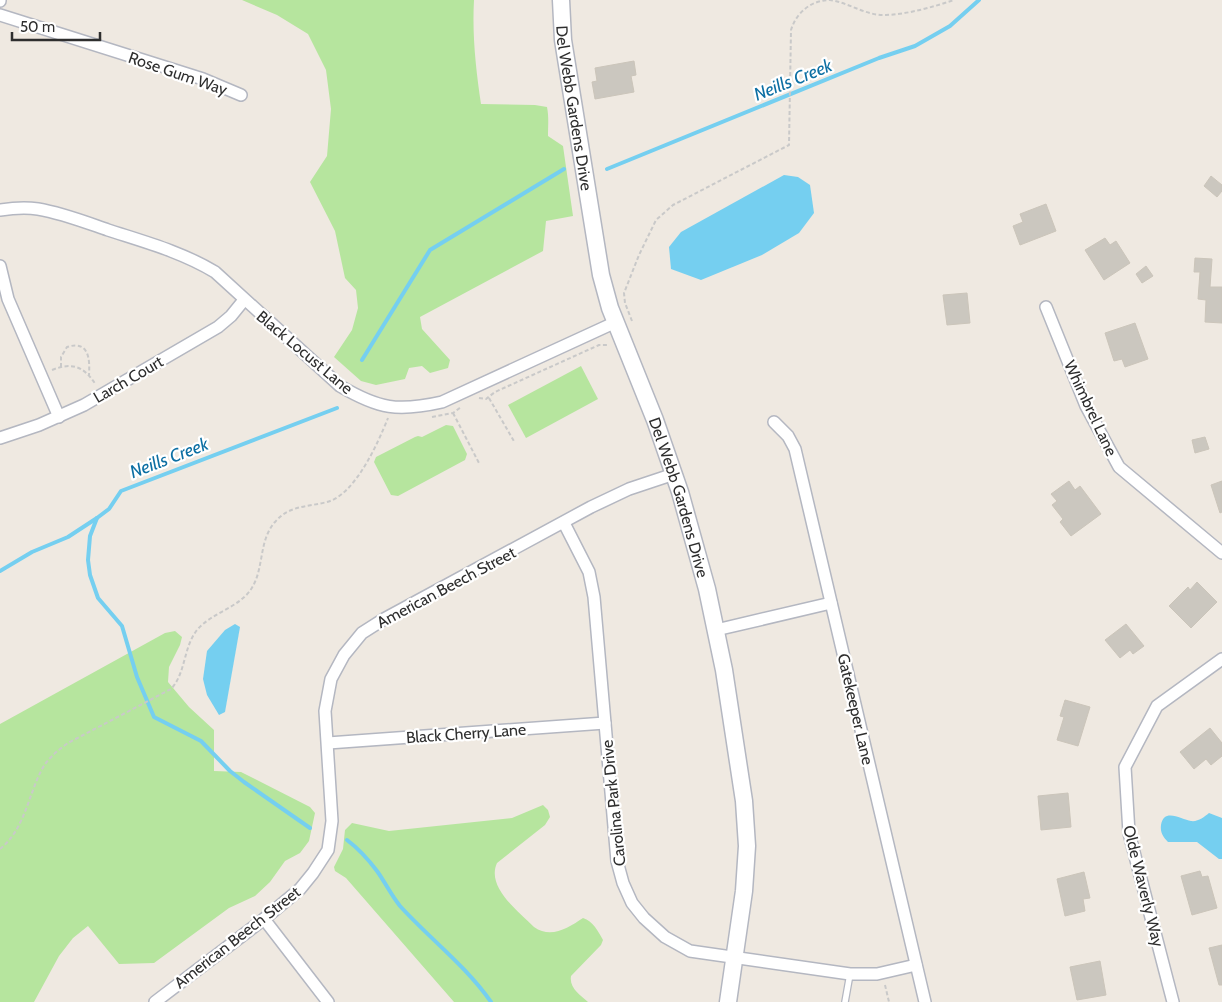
<svg xmlns="http://www.w3.org/2000/svg" width="1222" height="1002" viewBox="0 0 1222 1002" font-family="Cabin,sans-serif">
  <style>
    .green { fill: #b6e59e }
    .water { fill: #75cff0 }
    .lines { fill: none; stroke-linecap: round; stroke-linejoin: round }
    .stream { stroke: #75cff0; stroke-width: 4 }
    .building { fill: #cbc7bf; stroke: #cbc5ba }
    .lane-casing { stroke: #b4b7c1; stroke-width: 8 }
    .street-casing { stroke: #b4b7c1; stroke-width: 14 }
    .secondary-casing { stroke: #b4b7c1; stroke-width: 19 }
    .path { stroke: #c9c9c9; stroke-width: 2; stroke-dasharray: 4 2.5; stroke-linecap: butt }
    .lane { stroke: #fff; stroke-width: 5.5 }
    .street { stroke: #fff; stroke-width: 11 }
    .secondary { stroke: #fff; stroke-width: 16 }
    .labels { text-anchor: middle; stroke-width: 4.5; stroke-linejoin: round; paint-order: stroke }
    .street-label { font-size: 16px; fill: #2e2e2e; stroke: #fff }
    .water-label { font-size: 18px; font-style: italic; fill: #0d6fa3; stroke: #fff }
  </style>
  <rect width="100%" height="100%" fill="#efe9e1"/>
  <!-- green -->
  <g class="green">
    <path d="M242,0H474C472,35 476,70 481,104L535,105L547,107C549,117 548,125 548,136L563,146L573,216L546,221L543,251L420,317L422,329L450,360L448,368L430,373L422,366L409,368L405,379L376,385L361,381L334,357L352,330L358,308L356,290L345,278L335,231L310,182L327,156L331,109L326,70L308,34L277,15Z"/>
    <polygon points="581,366 598,399 526,438 508,405"/>
    <polygon points="446,425 453,426 467,454 465,460 398,496 391,495 374,462 376,457 415,437 418,436 422,437"/>
    <polygon points="175,631 182,637 180,645 169,667 168,682 189,707 214,730 214,771 241,772 310,807 315,813 309,841 300,853 285,861 270,882 255,896 229,908 154,963 119,964 88,926 73,938 59,956 34,1002 0,1002 0,724 165,633"/>
    <path d="M543,805L548,810L550,817L545,825L497,863C486,887 518,911 534,927C551,939 568,928 583,918C593,921 598,931 603,940L601,945L571,976C569,988 580,995 588,1002H454L346,878L335,871L334,867L343,849L345,830L352,823L389,831L512,818Z"/>
  </g>
  <!-- water -->
  <g class="water">
    <polygon points="784,175 798,177 810,185 814,213 799,233 762,255 701,280 671,269 669,247 681,232"/>
    <polygon points="235,624 240,627 225,712 219,715 207,695 203,679 207,651 225,630"/>
    <path d="M1209,813L1222,818V859H1219L1197,842H1168C1163,837 1160,832 1161,825C1164,807 1182,820 1191,821C1198,822 1204,817 1209,813Z"/>
  </g>
  <g class="lines">
    <!-- stream -->
    <g class="stream">
      <polyline points="607,169 879,58 915,46 950,26 979,0"/>
      <polyline points="362,360 430,250 564,169"/>
      <polyline points="97,518 90,536 88,560 90,575 98,598 122,626 137,677 154,717 201,741 230,771 244,782 310,828"/>
      <polyline points="0,571 32,552 68,537 97,518 109,509 121,491 337,408"/>
      <path d="M347,840C359,849 368,859 377,871C385,882 391,895 400,906C429,938 466,966 491,1002"/>
    </g>
  </g>
  <!-- building -->
  <g class="building">
    <polygon points="634,61 636,75 631,76 634,92 595,99 592,82 597,81 595,68"/>
    <polygon points="1211,176 1222,185 1222,191 1217,197 1204,186"/>
    <polygon points="1046,204 1056,231 1020,245 1013,226 1023,222 1020,214"/>
    <polygon points="1105,238 1110,245 1116,241 1130,263 1104,280 1085,250"/>
    <polygon points="1195,258 1212,259 1210,287 1222,287 1222,323 1205,322 1206,300 1198,299 1200,272 1194,272"/>
    <polygon points="1146,266 1153,276 1142,283 1136,274"/>
    <polygon points="967,293 970,323 947,325 943,295"/>
    <polygon points="1135,323 1148,359 1125,367 1122,359 1114,361 1105,333"/>
    <polygon points="1205,437 1209,449 1195,453 1192,440"/>
    <polygon points="1069,481 1075,490 1080,486 1101,514 1071,536 1060,522 1063,519 1052,505 1057,501 1051,494"/>
    <polygon points="1222,481 1222,512 1220,513 1211,485"/>
    <polygon points="1197,582 1217,602 1191,628 1169,606 1188,587 1190,590"/>
    <polygon points="1126,624 1144,646 1133,654 1130,650 1120,658 1105,640"/>
    <polygon points="1065,700 1090,707 1078,746 1057,740 1064,717 1060,716"/>
    <polygon points="1210,728 1222,743 1222,756 1211,765 1206,759 1194,769 1180,752"/>
    <polygon points="1068,793 1071,827 1041,830 1038,796"/>
    <polygon points="1200,871 1202,877 1208,876 1217,908 1192,915 1181,876"/>
    <polygon points="1084,872 1090,898 1083,899 1085,911 1065,916 1057,879"/>
    <polygon points="1222,945 1222,985 1219,985 1209,948"/>
    <polygon points="1100,961 1106,995 1077,1000 1070,967"/>
  </g>
  <g class="lines">
    <defs>
      <polyline id="lane" points="845,1002 850,974"/>
      <g id="street">
        <polyline points="0,1 0,0"/>
        <polyline points="0,15 203,79 241,95"/>
        <path d="M0,210C13,208 25,207 38,209C62,213 85,222 108,230C145,242 182,252 215,272L340,386C379,409 398,412 442,402L616,322"/>
        <polyline points="0,266 8,299 59,417"/>
        <polyline points="1046,307 1086,406 1119,467 1222,553"/>
        <polyline points="774,422 788,436 795,449 925,1002"/>
        <polyline points="0,438 39,425 84,405 218,327 231,316 244,300"/>
        <polyline points="564,523 589,572 594,597 617,861 623,883 632,903 644,918 665,937 690,951 850,974 877,974 916,965"/>
        <polyline points="716,630 831,603"/>
        <polyline points="328,743 605,723"/>
        <polyline points="264,919 328,1002"/>
        <polyline points="155,1002 264,919 300,889 313,873 328,850 332,821 325,711 331,679 344,655 362,633 384,619 591,507 629,489 674,474"/>
        <polyline points="1173,1002 1129,833 1125,767 1157,706 1222,659"/>
      </g>
      <g id="secondary">
        <path id="s1" d="M561,0L563,40L601,275L610,308L655,420L680,492L707,589L724,670L744,801L747,846L744,891L728,1002"/>
      </g>
    </defs>
    <!-- lane casing -->
    <use href="#lane" class="lane-casing"/>
    <!-- street casing -->
    <use href="#street" class="street-casing"/>
    <!-- secondary casing -->
    <use href="#secondary" class="secondary-casing"/>
    <!-- path -->
    <g class="path">
      <path d="M632,321L625,303L624,293L639,255L656,220L673,205L789,145L791,30C796,13 811,0 830,0C850,3 866,16 886,15C909,14 933,7 954,0"/>
      <path d="M61,367V357L67,347C89,340 90,359 89,375"/>
      <path d="M52,370C72,362 84,366 96,385"/>
      <polyline points="479,398 486,399 495,392 599,345 609,345"/>
      <polyline points="489,398 515,443"/>
      <polyline points="453,413 479,463"/>
      <polyline points="432,417 453,413 461,407"/>
      <path d="M0,849C24,830 28,797 41,771C47,759 57,751 68,743L171,689C186,673 183,648 197,630C212,612 242,607 253,586C264,566 259,540 275,522C289,505 308,507 327,502C355,495 378,443 388,418"/>
      <polyline points="885,985 889,1002"/>
    </g>
    <!-- lane -->
    <use href="#lane" class="lane"/>
    <!-- street -->
    <use href="#street" class="street"/>
    <!-- secondary -->
    <use href="#secondary" class="secondary"/>
  </g>
  <g class="labels">
    <!-- street labels -->
    <g class="street-label">
      <text transform="translate(178 73) rotate(19)" y="6">Rose Gum Way</text>
      <text dy="6" stroke="none"><textPath href="#s1" startOffset="109">Del Webb Gardens Drive</textPath></text>
      <text transform="translate(305 352) rotate(40)" y="6">Black Locust Lane</text>
      <text transform="translate(128 379) rotate(-30)" y="6">Larch Court</text>
      <text transform="translate(1091 408) rotate(65)" y="6">Whimbrel Lane</text>
      <text dy="6" stroke="none"><textPath href="#s1" startOffset="514">Del Webb Gardens Drive</textPath></text>
      <text transform="translate(446 587) rotate(-28)" y="6">American Beech Street</text>
      <text transform="translate(856 709) rotate(77)" y="6">Gatekeeper Lane</text>
      <text transform="translate(466 733) rotate(-4)" y="6">Black Cherry Lane</text>
      <text transform="translate(613 803) rotate(-96)" y="6">Carolina Park Drive</text>
      <text transform="translate(1144 886) rotate(76)" y="6">Olde Waverly Way</text>
      <text transform="translate(237 937) rotate(-38)" y="6">American Beech Street</text>
    </g>
    <!-- water labels -->
    <g class="water-label">
      <text transform="translate(793 80) rotate(-22)" y="6">Neills Creek</text>
      <text transform="translate(169 458) rotate(-21)" y="6">Neills Creek</text>
    </g>
  </g>
  <!-- scale -->
  <path d="M12 32v8h88v-8" fill="none" stroke="#2e2e2e" stroke-width="2.5"/>
  <text x="20" y="32" font-size="15" fill="#2e2e2e" stroke="#ffffff" stroke-width="4" paint-order="stroke">50 m</text>
</svg>
